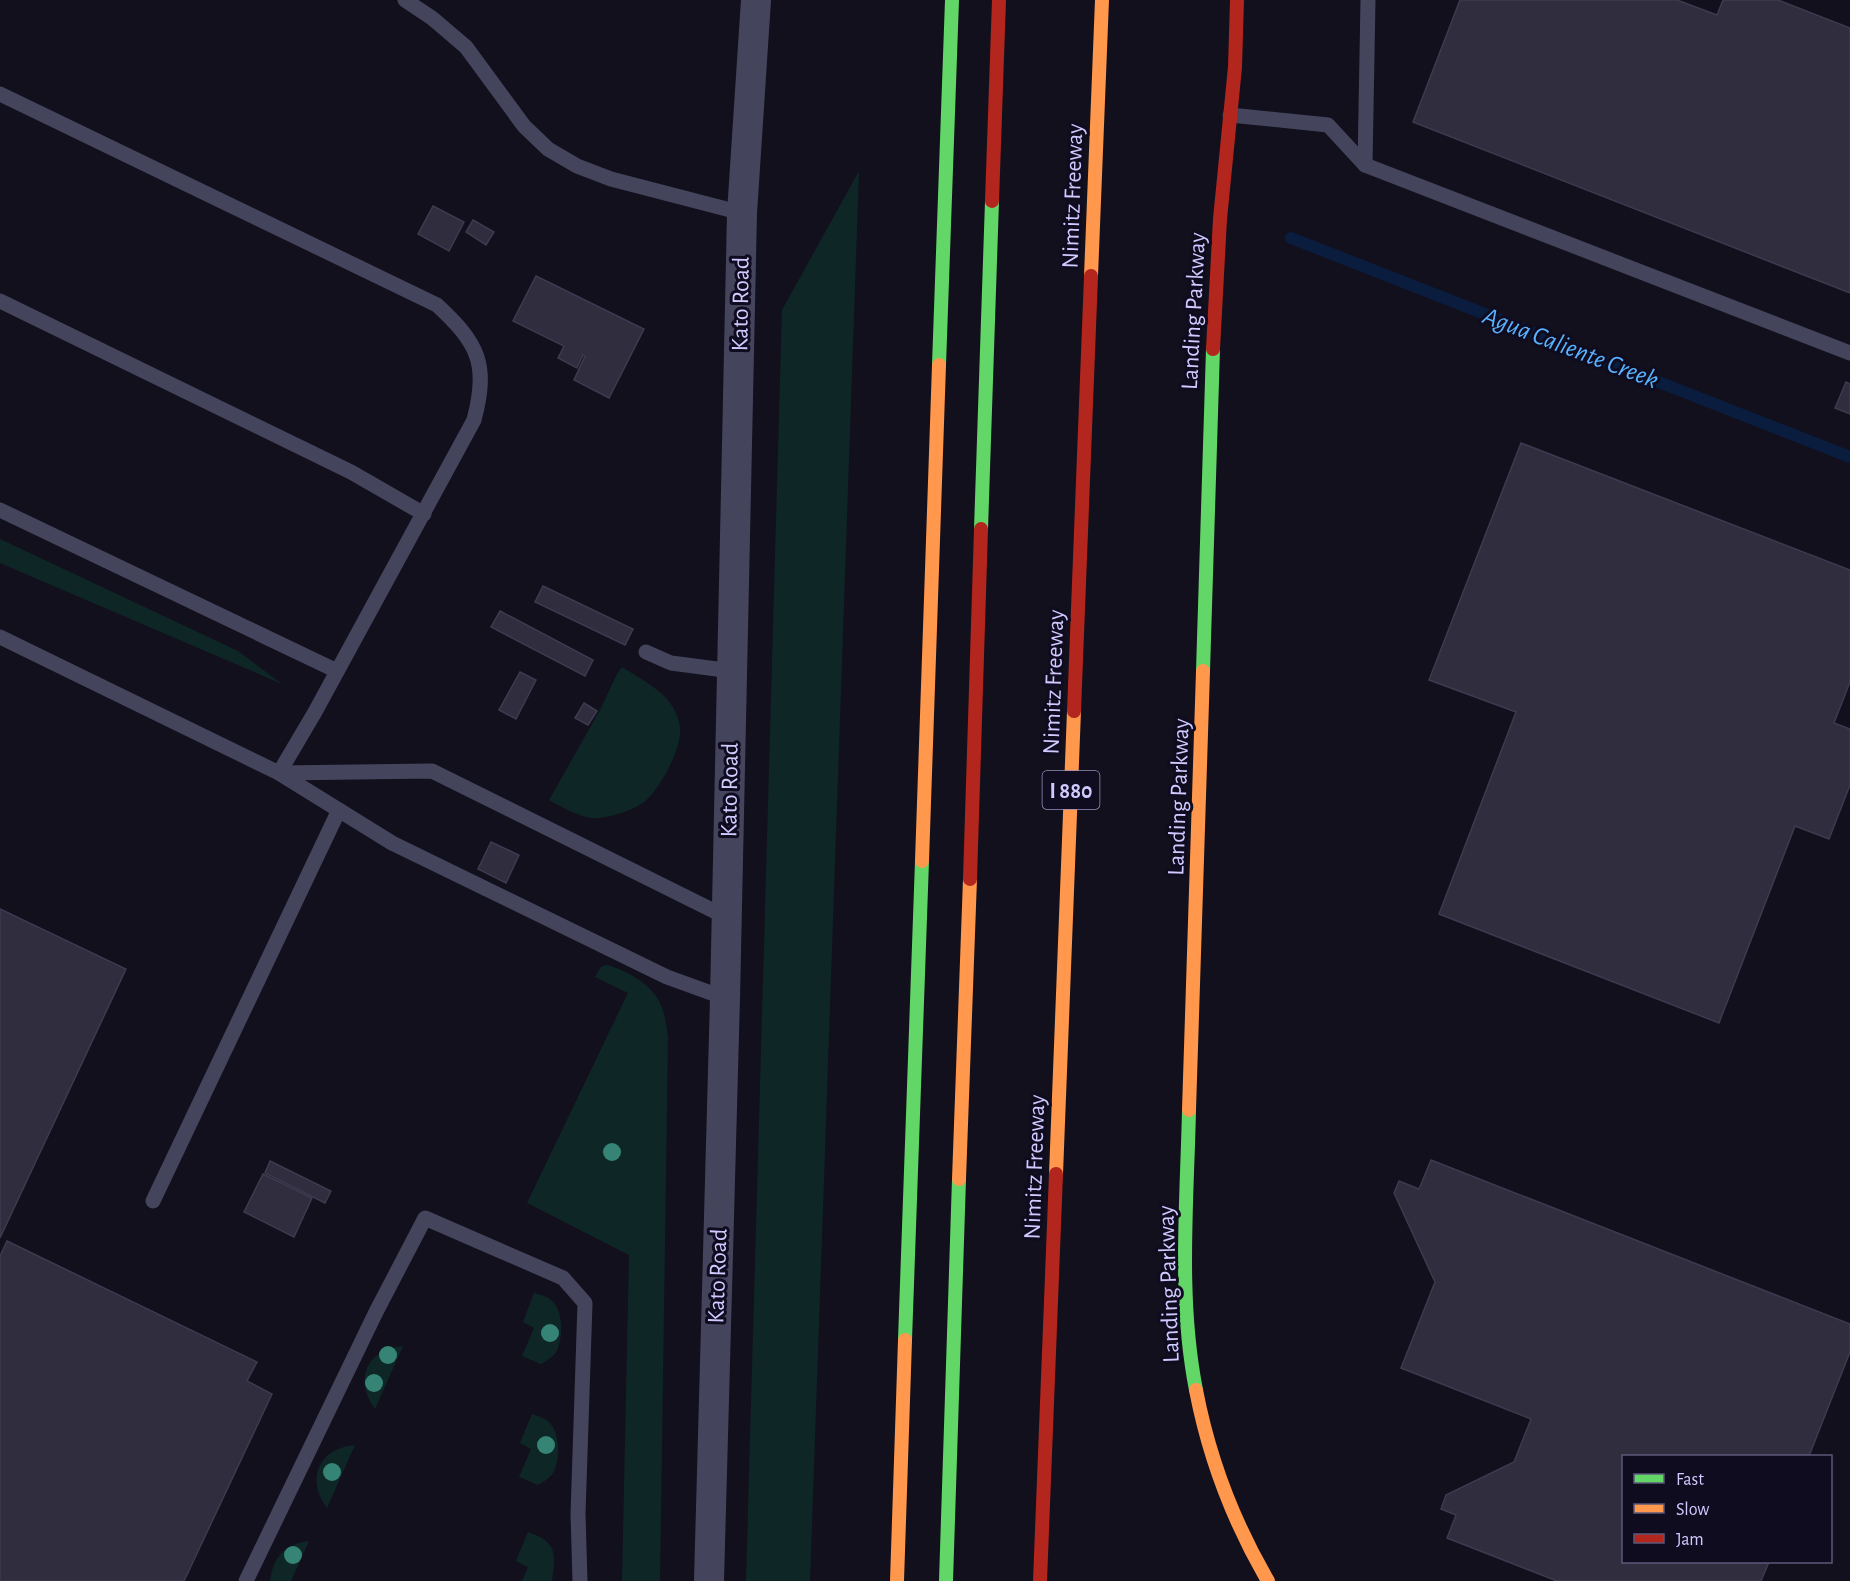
<svg xmlns="http://www.w3.org/2000/svg" width="1850" height="1581" viewBox="0 0 1850 1581" font-family="'Alegreya Sans',sans-serif">
  <style>
    .green { fill: #0f2627 }
    .lines { fill: none; stroke-linecap: round; stroke-linejoin: round }
    .stream { stroke: #0a1d3e; stroke-width: 12 }
    .building { fill: #302d3e; stroke: #3e3a50; stroke-width: 1.5 }
    .lane { stroke: #45445d; stroke-width: 15 }
    .street { stroke: #45445d; stroke-width: 30 }
    .fast { stroke: #63d668; stroke-width: 14 }
    .slow { stroke: #ff974d; stroke-width: 14 }
    .jam { stroke: #b3261e; stroke-width: 14 }
    .tree { fill: #358475 }
    .labels { text-anchor: middle; stroke-width: 6; stroke-linejoin: round; paint-order: stroke }
    .shield { fill: #0f0c20; stroke: #9691bc; stroke-width: 1.5 }
    .shield-label { font-size: 22px; font-weight: bold; fill: #d0caff }
    .street-label { font-size: 24px; fill: #d0caff; stroke: #0f0c20 }
    .water-label { font-size: 26px; font-style: italic; fill: #58b2ff; stroke: #0f0c20 }
  </style>
  <rect width="100%" height="100%" fill="#12101c"/>
  <!-- green -->
  <g class="green">
    <polygon points="859,171 810,1581 746,1581 782,310"/>
    <polygon points="0,539 238,651 282,684 0,563"/>
    <path d="M622,667C639,678 658,687 670,703C676,711 681,723 680,733C679,753 660,789 644,802C632,811 607,819 592,818C577,816 562,807 549,800L600,710L617,674Z"/>
    <path d="M606,965C625,969 648,983 658,999C665,1011 666,1024 668,1037L660,1581H622L629,1255L527,1203L628,993L595,977L601,967Z"/>
    <path d="M534,1293C540,1295 548,1296 552,1301C563,1311 563,1334 558,1348C556,1355 548,1360 541,1364L522,1356L534,1328L523,1322Z"/>
    <path d="M403,1346L375,1409C353,1379 367,1349 403,1346Z"/>
    <path d="M532,1414C537,1416 545,1418 549,1422C560,1433 560,1455 555,1469C552,1477 545,1481 538,1485L519,1477L531,1449L520,1443Z"/>
    <path d="M355,1445L327,1508C305,1479 319,1448 355,1445Z"/>
    <path d="M528,1532C557,1542 556,1553 552,1581H522L528,1567L516,1561Z"/>
    <path d="M309,1541L291,1581H270C273,1557 285,1544 309,1541Z"/>
  </g>
  <g class="lines">
    <!-- stream -->
    <polyline class="stream" points="1291,238 1850,457"/>
  </g>
  <!-- building -->
  <g class="building">
    <polygon points="1460,0 1677,0 1717,15 1723,0 1778,0 1850,28 1850,293 1413,122"/>
    <polygon points="433,206 464,222 449,251 418,234"/>
    <polygon points="473,220 494,232 486,245 466,232"/>
    <polygon points="536,276 644,329 609,398 574,380 585,356 583,355 577,368 558,358 564,346 513,321"/>
    <polygon points="1846,382 1850,384 1850,414 1835,408"/>
    <polygon points="1521,443 1850,570 1850,682 1834,723 1850,729 1850,785 1829,839 1795,826 1719,1023 1439,914 1516,712 1429,680"/>
    <polygon points="543,586 633,629 625,645 535,602"/>
    <polygon points="500,611 593,660 585,676 491,627"/>
    <polygon points="520,672 536,680 516,719 499,710"/>
    <polygon points="584,703 597,711 588,725 575,718"/>
    <polygon points="491,842 519,855 506,883 478,869"/>
    <polygon points="0,909 126,969 0,1238"/>
    <polygon points="1431,1160 1850,1324 1850,1352 1809,1456 1624,1456 1624,1562 1769,1562 1761,1581 1557,1581 1447,1538 1456,1515 1441,1509 1446,1495 1514,1462 1531,1419 1401,1368 1435,1282 1394,1193 1399,1181 1419,1189"/>
    <polygon points="270,1161 331,1191 325,1203 265,1173"/>
    <polygon points="263,1174 312,1198 294,1237 244,1212"/>
    <polygon points="7,1241 257,1362 247,1381 272,1394 184,1581 0,1581 0,1256"/>
  </g>
  <g class="lines">
    <!-- lane -->
    <g class="lane">
      <polyline points="405,0 432,18 466,47 524,126 548,149 577,166 611,179 742,213"/>
      <path d="M0,94L437,305C478,343 489,364 474,420L315,712L279,773"/>
      <polyline points="1230,115 1328,125 1365,165 1850,353"/>
      <polyline points="1365,165 1368,0"/>
      <polyline points="0,301 351,472 424,514"/>
      <polyline points="0,510 337,671"/>
      <polyline points="0,637 279,773 392,843 667,977 725,998"/>
      <polyline points="646,652 671,663 732,671"/>
      <polyline points="279,773 432,771 726,917"/>
      <polyline points="153,1201 339,810"/>
      <polyline points="246,1581 376,1312 425,1218 563,1278 585,1303 578,1514 580,1581"/>
    </g>
    <!-- street -->
    <polyline class="street" points="709,1581 725,998 742,213 756,0"/>
    <!-- fast -->
    <g class="fast">
      <polyline points="939,365 952,0"/>
      <polyline points="981,529 992,201"/>
      <polyline points="1203,671 1213,349"/>
      <path d="M1189,1110C1187,1203 1178,1298 1196,1390"/>
      <polyline points="905,1340 922,861"/>
      <polyline points="946,1581 959,1179"/>
    </g>
    <!-- slow -->
    <g class="slow">
      <polyline points="1091,276 1102,0"/>
      <polyline points="922,861 939,365"/>
      <polyline points="1189,1110 1203,671"/>
      <polyline points="1056,1174 1074,711"/>
      <polyline points="959,1179 970,879"/>
      <path d="M1196,1390C1209,1458 1233,1521 1268,1581"/>
      <polyline points="897,1581 905,1340"/>
    </g>
    <!-- jam -->
    <g class="jam">
      <polyline points="992,201 999,0"/>
      <polyline points="1213,349 1220,219 1235,67 1237,0"/>
      <polyline points="1074,711 1091,276"/>
      <polyline points="970,879 981,529"/>
      <polyline points="1040,1581 1056,1174"/>
    </g>
  </g>
  <!-- trees -->
  <g class="tree">
    <circle cx="612" cy="1152" r="9"/>
    <circle cx="550" cy="1333" r="9"/>
    <circle cx="388" cy="1355" r="9"/>
    <circle cx="374" cy="1383" r="9"/>
    <circle cx="546" cy="1445" r="9"/>
    <circle cx="332" cy="1472" r="9"/>
    <circle cx="293" cy="1555" r="9"/>
  </g>
  <g class="labels">
    <!-- shield labels -->
    <rect class="shield" x="1042.5" y="771" width="57" height="38" rx="4.5"/>
    <g class="shield-label">
      <text x="1071" y="798">I 880</text>
    </g>
    <!-- street labels -->
    <g class="street-label">
      <text transform="translate(1072 196) rotate(-88)" y="8">Nimitz Freeway</text>
      <text transform="translate(740 304) rotate(-89)" y="8">Kato Road</text>
      <text transform="translate(1193 311) rotate(-87)" y="8">Landing Parkway</text>
      <text transform="translate(1053 682) rotate(-88)" y="8">Nimitz Freeway</text>
      <text transform="translate(729 790) rotate(-89)" y="8">Kato Road</text>
      <text transform="translate(1178 797) rotate(-88)" y="8">Landing Parkway</text>
      <text transform="translate(1034 1167) rotate(-88)" y="8">Nimitz Freeway</text>
      <text transform="translate(717 1276) rotate(-88)" y="8">Kato Road</text>
      <text transform="translate(1168 1284) rotate(-92)" y="8">Landing Parkway</text>
    </g>
    <!-- water labels -->
    <g class="water-label">
      <text transform="translate(1571 347) rotate(21)" y="9">Agua Caliente Creek</text>
    </g>
  </g>
  <!-- legend -->
  <rect x="1622" y="1455" width="210" height="108" fill="#0f0c20" stroke="#5c5879" stroke-width="1.5"/>
  <rect x="1634" y="1474" width="30" height="9" fill="#63d668" stroke="#5c5879" stroke-width="1.5"/>
  <text x="1676" y="1485" font-size="18" fill="#d0caff">Fast</text>
  <rect x="1634" y="1504" width="30" height="9" fill="#ff974d" stroke="#5c5879" stroke-width="1.5"/>
  <text x="1676" y="1515" font-size="18" fill="#d0caff">Slow</text>
  <rect x="1634" y="1534" width="30" height="9" fill="#b3261e" stroke="#5c5879" stroke-width="1.5"/>
  <text x="1676" y="1545" font-size="18" fill="#d0caff">Jam</text>
</svg>
